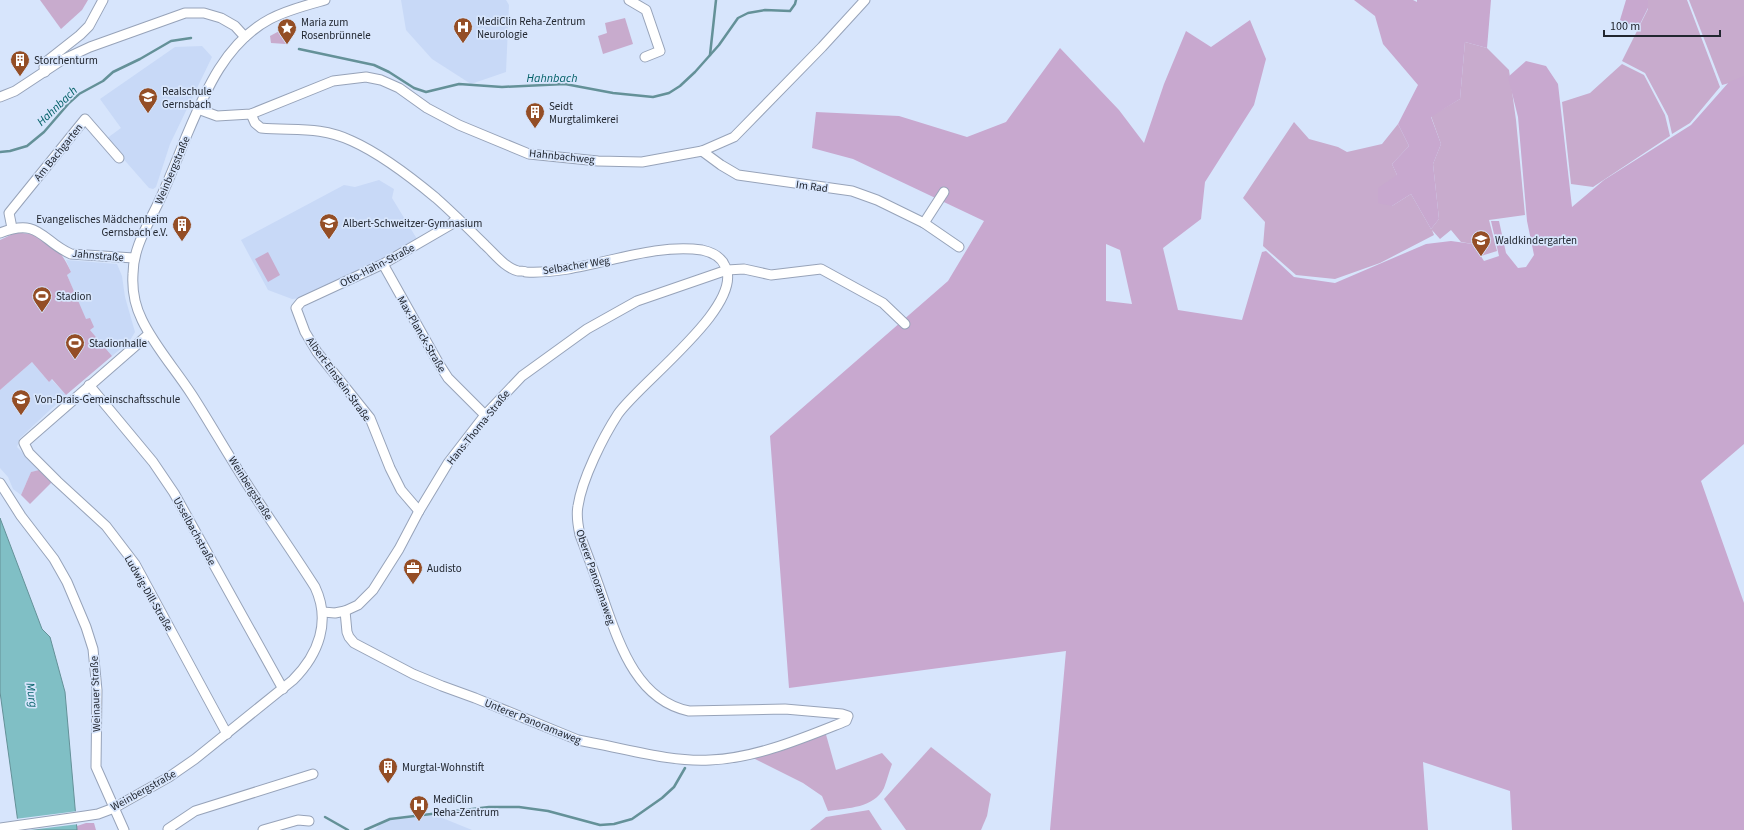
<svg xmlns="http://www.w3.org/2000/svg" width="1744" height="830" viewBox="0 0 1744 830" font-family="'Source Sans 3',sans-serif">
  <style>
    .built { fill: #c8d9f7 }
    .green { fill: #c8abcd }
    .forest { fill: #c8a8cf; fill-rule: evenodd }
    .water { fill: #80bfc5; stroke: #649198 }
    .pier { fill: #d7e5fc }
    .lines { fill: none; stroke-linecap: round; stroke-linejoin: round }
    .stream { stroke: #649198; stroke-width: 2.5 }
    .minor-casing { stroke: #97a3b9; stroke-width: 11 }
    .minor { stroke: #fff; stroke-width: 9 }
    .labels { text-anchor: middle; stroke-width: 3.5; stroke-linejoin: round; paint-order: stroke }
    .poi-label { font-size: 11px; fill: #222730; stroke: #d7e5fc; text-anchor: start }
    .street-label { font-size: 11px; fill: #222730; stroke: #d7e5fc }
    .water-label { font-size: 12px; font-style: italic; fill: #046168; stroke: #d7e5fc }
  </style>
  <rect width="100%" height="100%" fill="#d7e5fc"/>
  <!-- built -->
  <g class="built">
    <polygon points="401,0 506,0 509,5 506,72 471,84 432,59 406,30"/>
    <polygon points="202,46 212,57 170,144 156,187 153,189 149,188 106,139 121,128 100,99 175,47"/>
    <polygon points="379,180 394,189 392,198 417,239 383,261 302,298 292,299 268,290 241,240 344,185 355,187"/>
    <polygon points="66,260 117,264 122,276 125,297 135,332 129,342 112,356 90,330 67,275 71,272"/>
    <polygon points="32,362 49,382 51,379 66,395 20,438 17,447 39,470 31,472 21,495 13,489 8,477 0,468 0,390"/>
    <polygon points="435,815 472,830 375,830 380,824 391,820"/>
  </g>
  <!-- green -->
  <g class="green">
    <polygon points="40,0 88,0 82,10 61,29"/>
    <polygon points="1648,0 1687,0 1720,87 1690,123 1672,134 1668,116 1645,73 1622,61 1648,9"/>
    <polygon points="1689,0 1744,0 1744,79 1722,85"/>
    <polygon points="625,18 633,44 603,54 598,36 607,33 605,23"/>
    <polygon points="283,29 286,44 271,43 270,36"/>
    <polygon points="1465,42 1487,48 1509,70 1516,120 1525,215 1489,220 1497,251 1481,256 1473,244 1461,242 1451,230 1440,239 1432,230 1434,235 1380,263 1335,279 1296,275 1263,246 1265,222 1243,198 1294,122 1309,139 1338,147 1347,152 1382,144 1398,124 1409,146 1392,164 1397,175 1392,206 1411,194 1431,229 1439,219 1433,164 1441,144 1431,116 1460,99"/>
    <polygon points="1622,64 1644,75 1665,115 1670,136 1593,187 1571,184 1562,102 1590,93"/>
    <path d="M15,233C45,232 59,246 71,272L67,275L86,319L90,318L94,327L90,330L112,356L66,395L52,379L49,382L32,362L0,390V240Z"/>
    <polygon points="268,252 280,275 268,282 255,259"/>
    <polygon points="39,470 52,482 30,504 21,495 31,472"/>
    <path d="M825,731L836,770L882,753L892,764C889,772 887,780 884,788C874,808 848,808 828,811L822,796L803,783L749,756Z"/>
    <polygon points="931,747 991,794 987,816 981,830 906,830 884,799"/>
    <polygon points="869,810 882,830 810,830 826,817"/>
  </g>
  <!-- forest -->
  <g class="forest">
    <polygon points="1354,0 1413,0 1417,2 1417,0 1491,0 1487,48 1465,42 1460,99 1431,117 1441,144 1433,164 1439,219 1431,229 1411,194 1392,206 1378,203 1378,188 1397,175 1392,164 1409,146 1398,124 1418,85 1383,44 1375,16"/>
    <polygon points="1626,0 1648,0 1648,8 1638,28 1620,20"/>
    <path d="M1250,20L1266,59L1254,105L1205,182L1201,219L1163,248L1178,310L1242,320L1262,252L1266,251L1294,277L1335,283L1426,244L1451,241L1473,244L1484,261L1499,256L1491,221H1499L1506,253L1518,268L1526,267L1534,255L1527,221L1518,117L1508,77L1526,61L1546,66L1558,84L1572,207L1604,180L1691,125L1729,82L1744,76V444L1701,481L1744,603V830H1512L1510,791L1423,762L1428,830H1050L1066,651L789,688L770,436L948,281L984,221L853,159L812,148L816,112L899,116L967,137L1006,122L1060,48L1119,110L1144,143L1164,84L1186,31L1211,47ZM1106,244L1120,250L1132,304L1106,301Z"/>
    <polygon points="86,823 94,823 96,830 77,830 77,826"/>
  </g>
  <!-- water -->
  <polygon class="water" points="0,518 42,629 50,637 65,692 77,830 19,830 0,692"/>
  <!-- pier -->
  <polygon class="pier" points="78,811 79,824 30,830 17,830 15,819"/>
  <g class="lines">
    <!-- stream -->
    <g class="stream">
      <polyline points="299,49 374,65 389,72 414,88 426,92 459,84 502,87 565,84 613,93 653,97 669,93 680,86 695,72 719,45 738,18 748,13 765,10 790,11 795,4 796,0"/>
      <polyline points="710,55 716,0"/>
      <polyline points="0,152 10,151 27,146 44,132 69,103 79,94 103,81 113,72 140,59 171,41 191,38"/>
      <polyline points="325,817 348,830"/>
      <polyline points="365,830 390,819 489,807 519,807 548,811 600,825 614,824 632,819 662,798 674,787 685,768"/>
    </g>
    <defs>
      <g id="minor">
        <polyline points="629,0 646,10 660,51 645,57"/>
        <polyline points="45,72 44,67 47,61 80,35 89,26 103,0"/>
        <polyline points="0,97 15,91 62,60 90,47 185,13 204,13 221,18 235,26 245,37"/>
        <polyline points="198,109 217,116 251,114 333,81 366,77 381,80 399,88 427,108 459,125 529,154 598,161 642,162 702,151 734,137 822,47 865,0"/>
        <path d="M251,114L255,123L261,128C295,131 320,126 352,141C381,154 412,178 436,198C453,213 469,229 485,245C494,253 505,268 518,271C519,271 525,271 526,272C584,275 644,242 702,250C711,252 721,256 725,266C746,305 639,383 618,414C603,437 582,479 578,506C576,516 578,526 580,535C588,556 596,577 603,598C619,643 636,700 689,711L785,709L842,714L848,716L846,721C803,738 757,758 710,760C671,762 631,750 593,743L578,740L475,698L442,686L413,674L354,643L349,637L347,632L345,611"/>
        <polyline points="702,151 721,165 738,175 852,191 877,200 924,223 959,247"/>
        <polyline points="924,223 944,192"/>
        <polyline points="12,228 9,213 85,119 119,158"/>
        <path d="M0,233C40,217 41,241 71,254L134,258"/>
        <polyline points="383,264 439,364 448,378 485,415"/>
        <polyline points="149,334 24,443 29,453 57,481 106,526 135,564 227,734"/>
        <polyline points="89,385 153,462 174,493 283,689"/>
        <polyline points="0,483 21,516 54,559 67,582 86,627 93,649 97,690 96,767 124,830"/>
        <polyline points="419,511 401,490 390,468 370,418 317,352 305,332 296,308 301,302 383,264 450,225 457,218"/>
        <polyline points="323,612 335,613 345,611 358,605 373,590 399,549 419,511 448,463 485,415 522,376 587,329 637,301 727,270 744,269 771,275 821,269 883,303 905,324"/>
        <path d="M0,828L85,816L98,814L114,808L169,777L195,759L293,680C319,654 331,621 315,587C292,551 268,517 245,481C227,453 210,423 192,395C176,370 155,347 142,320C135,306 132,289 133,274C133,246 150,222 161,197C170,177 178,157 186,137C205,92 225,43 270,19C287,10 307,5 325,0"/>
        <polyline points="168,829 195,811 313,774"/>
        <polyline points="263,830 298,820 309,821"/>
      </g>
    </defs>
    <!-- minor casing -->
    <use href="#minor" class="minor-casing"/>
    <!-- minor -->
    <use href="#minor" class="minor"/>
  </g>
  <!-- icons -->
  <defs>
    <symbol id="hospital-pin" viewBox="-11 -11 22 30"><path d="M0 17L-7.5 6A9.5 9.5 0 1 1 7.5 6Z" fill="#944e26" stroke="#d7e5fc"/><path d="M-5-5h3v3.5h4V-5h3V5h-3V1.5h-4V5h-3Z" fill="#fff"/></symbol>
    <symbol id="sight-pin" viewBox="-11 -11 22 30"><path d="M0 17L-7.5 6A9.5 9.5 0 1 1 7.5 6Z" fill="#944e26" stroke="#d7e5fc"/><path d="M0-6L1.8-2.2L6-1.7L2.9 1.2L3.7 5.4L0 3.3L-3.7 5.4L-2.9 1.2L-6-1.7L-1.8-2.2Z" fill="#fff"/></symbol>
    <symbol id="building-pin" viewBox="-11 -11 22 30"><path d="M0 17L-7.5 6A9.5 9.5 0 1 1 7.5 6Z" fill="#944e26" stroke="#d7e5fc"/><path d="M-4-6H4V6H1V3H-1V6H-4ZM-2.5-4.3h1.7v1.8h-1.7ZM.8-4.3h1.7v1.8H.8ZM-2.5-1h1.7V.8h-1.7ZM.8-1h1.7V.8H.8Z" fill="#fff"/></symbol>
    <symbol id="school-pin" viewBox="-11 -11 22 30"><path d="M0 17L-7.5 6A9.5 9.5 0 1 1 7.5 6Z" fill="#944e26" stroke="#d7e5fc"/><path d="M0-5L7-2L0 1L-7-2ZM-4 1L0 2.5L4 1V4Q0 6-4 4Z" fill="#fff"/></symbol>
    <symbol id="stadium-pin" viewBox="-11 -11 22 30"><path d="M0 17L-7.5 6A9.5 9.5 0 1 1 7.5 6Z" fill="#944e26" stroke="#d7e5fc"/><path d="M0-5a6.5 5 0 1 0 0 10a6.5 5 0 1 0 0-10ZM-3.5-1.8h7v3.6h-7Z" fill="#fff"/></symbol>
    <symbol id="office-pin" viewBox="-11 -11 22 30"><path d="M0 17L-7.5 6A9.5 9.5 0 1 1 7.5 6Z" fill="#944e26" stroke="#d7e5fc"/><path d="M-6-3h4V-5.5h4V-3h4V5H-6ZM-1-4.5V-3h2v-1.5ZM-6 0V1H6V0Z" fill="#fff"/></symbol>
  </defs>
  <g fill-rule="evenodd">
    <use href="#hospital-pin" x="452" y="16" width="22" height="30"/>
    <use href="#sight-pin" x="276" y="17" width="22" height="30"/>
    <use href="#building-pin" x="9" y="49" width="22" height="30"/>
    <use href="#school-pin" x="137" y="86" width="22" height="30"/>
    <use href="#building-pin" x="524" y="101" width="22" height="30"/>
    <use href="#school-pin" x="318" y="212" width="22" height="30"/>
    <use href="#building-pin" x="171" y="214" width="22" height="30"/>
    <use href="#school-pin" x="1470" y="229" width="22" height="30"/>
    <use href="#stadium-pin" x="31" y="285" width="22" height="30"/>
    <use href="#stadium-pin" x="64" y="332" width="22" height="30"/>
    <use href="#school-pin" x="10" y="388" width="22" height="30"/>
    <use href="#office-pin" x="402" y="557" width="22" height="30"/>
    <use href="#building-pin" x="377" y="756" width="22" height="30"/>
    <use href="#hospital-pin" x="408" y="794" width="22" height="30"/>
  </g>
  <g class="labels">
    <!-- poi labels -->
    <g class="poi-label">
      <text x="477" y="25">MediClin Reha-Zentrum<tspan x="477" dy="13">Neurologie</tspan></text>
      <text x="301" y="26">Maria zum<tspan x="301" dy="13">Rosenbrünnele</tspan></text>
      <text x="34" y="64">Storchenturm</text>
      <text x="162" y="95">Realschule<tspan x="162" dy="13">Gernsbach</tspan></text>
      <text x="549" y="110">Seidt<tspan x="549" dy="13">Murgtalimkerei</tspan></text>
      <text x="168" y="223" text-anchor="end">Evangelisches Mädchenheim<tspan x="168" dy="13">Gernsbach e.V.</tspan></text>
      <text x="343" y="227">Albert-Schweitzer-Gymnasium</text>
      <text x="1495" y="244">Waldkindergarten</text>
      <text x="56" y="300">Stadion</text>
      <text x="89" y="347">Stadionhalle</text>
      <text x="35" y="403">Von-Drais-Gemeinschaftsschule</text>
      <text x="427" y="572">Audisto</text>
      <text x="402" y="771">Murgtal-Wohnstift</text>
      <text x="433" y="803">MediClin<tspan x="433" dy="13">Reha-Zentrum</tspan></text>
    </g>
    <!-- street labels -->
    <g class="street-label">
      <text transform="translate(58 152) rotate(-51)" y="4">Am Bachgarten</text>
      <text transform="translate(562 156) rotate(6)" y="4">Hahnbachweg</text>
      <text transform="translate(172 170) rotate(-67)" y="4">Weinbergstraße</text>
      <text transform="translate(812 186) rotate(8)" y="4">Im Rad</text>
      <text transform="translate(98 255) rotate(5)" y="4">Jahnstraße</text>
      <text transform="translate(377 265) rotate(-27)" y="4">Otto-Hahn-Straße</text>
      <text transform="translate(576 265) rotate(-9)" y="4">Selbacher Weg</text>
      <text transform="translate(422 334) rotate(60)" y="4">Max-Planck-Straße</text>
      <text transform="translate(339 379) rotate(54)" y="4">Albert-Einstein-Straße</text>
      <text transform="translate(478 427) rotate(-51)" y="4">Hans-Thoma-Straße</text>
      <text transform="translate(251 488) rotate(58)" y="4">Weinbergstraße</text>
      <text transform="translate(195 531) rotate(61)" y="4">Usselbachstraße</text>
      <text transform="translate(596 577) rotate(71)" y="4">Oberer Panoramaweg</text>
      <text transform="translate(149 593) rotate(60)" y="4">Ludwig-Dill-Straße</text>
      <text transform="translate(95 694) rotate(-92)" y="4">Weinauer Straße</text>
      <text transform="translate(533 721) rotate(22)" y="4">Unterer Panoramaweg</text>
      <text transform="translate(143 790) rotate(-29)" y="4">Weinbergstraße</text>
    </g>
    <!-- water labels -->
    <g class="water-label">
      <text x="552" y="82">Hahnbach</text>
      <text transform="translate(57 106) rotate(-44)" y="4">Hahnbach</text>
      <text transform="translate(32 695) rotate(82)" y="4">Murg</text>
    </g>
  </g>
  <!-- scale -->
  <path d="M1604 30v6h116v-6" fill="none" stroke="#222730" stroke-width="2"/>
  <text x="1610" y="30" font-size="12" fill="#222730" stroke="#d7e5fc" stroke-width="3" paint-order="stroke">100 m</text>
</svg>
